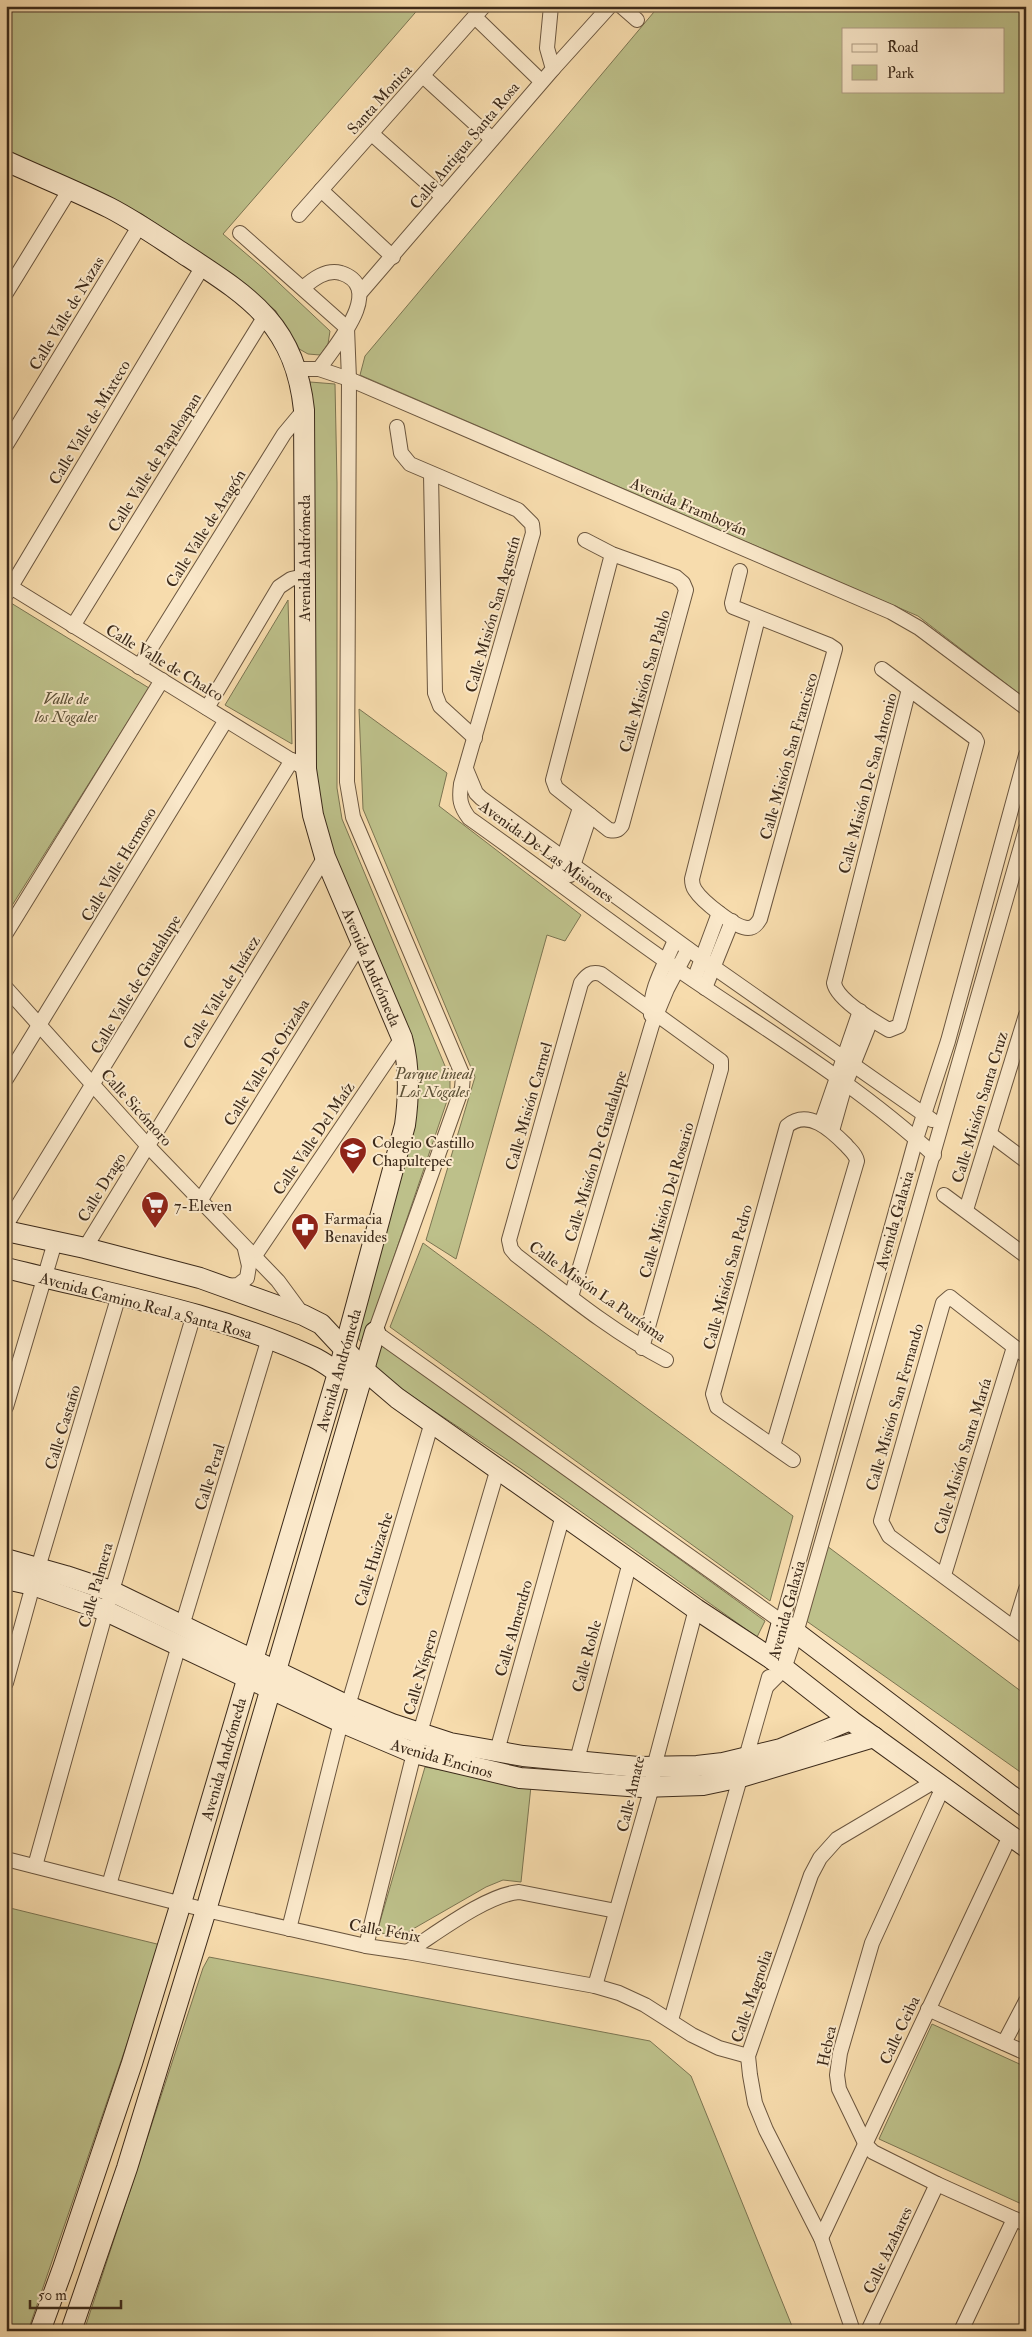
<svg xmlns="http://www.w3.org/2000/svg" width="1032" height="2337" viewBox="0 0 1032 2337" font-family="'IM FELL Double Pica',serif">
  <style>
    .green { fill: #bdc08a; stroke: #7c7552; fill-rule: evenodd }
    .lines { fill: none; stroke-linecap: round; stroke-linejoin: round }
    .street-casing { stroke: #6b563f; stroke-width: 16 }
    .secondary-casing { stroke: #3c2a1a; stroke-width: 22 }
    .street { stroke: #fae8ca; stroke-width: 14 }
    .secondary { stroke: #fae8ca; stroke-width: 20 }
    .labels { text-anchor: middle; stroke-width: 4; stroke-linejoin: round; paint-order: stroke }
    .street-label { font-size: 16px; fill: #3c2a1a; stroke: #fae8ca }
    .park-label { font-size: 16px; font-style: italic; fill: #5c5036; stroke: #fae8ca }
    .poi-label { font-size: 16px; fill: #3c2a1a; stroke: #fae8ca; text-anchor: start }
  </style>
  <rect width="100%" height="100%" fill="#f7dcad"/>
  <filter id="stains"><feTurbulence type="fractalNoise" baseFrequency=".004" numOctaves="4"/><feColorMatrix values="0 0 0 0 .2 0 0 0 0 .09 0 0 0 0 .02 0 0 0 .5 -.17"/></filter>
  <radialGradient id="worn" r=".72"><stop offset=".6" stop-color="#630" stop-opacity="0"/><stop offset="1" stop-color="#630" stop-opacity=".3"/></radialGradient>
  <!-- green -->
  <g class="green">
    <polygon points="6,6 421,6 223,234 264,269 330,331 328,344 320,355 308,354 294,346 276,311 238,280 142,214 6,151"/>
    <path d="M659,6H1026V699L918,616L360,375L365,356ZM843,29H1003V91H843Z"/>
    <path d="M310,382L335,384L337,483V788L342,819L450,1078V1092L364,1345L354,1334L412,1136C418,1102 418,1073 413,1039L334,855L321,813L315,779Z"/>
    <polygon points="288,600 292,744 225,705"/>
    <polygon points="11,603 149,688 6,915 6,610"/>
    <polygon points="359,709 447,773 439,806 581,915 565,941 547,935 456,1259 426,1240 475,1077 363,809"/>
    <polygon points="423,1243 793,1516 770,1601 390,1327"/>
    <polygon points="377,1343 417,1369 765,1621 757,1637 521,1469 370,1368"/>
    <polygon points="827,1546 1026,1695 1026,1776 805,1620"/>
    <polygon points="425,1767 531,1786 521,1882 503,1880 486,1887 399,1937 377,1932"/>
    <polygon points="6,1907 161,1945 28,2331 6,2331"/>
    <polygon points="209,1957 650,2041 691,2076 794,2331 84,2331 203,1968"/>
    <polygon points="932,2024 1026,2067 1026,2206 879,2139"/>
  </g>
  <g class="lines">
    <defs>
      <g id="street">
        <polyline points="621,6 637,20"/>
        <polyline points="475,17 541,81"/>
        <polyline points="553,69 610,6"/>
        <polyline points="423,76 492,139"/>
        <polyline points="372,134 443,197"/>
        <polyline points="321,190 393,257"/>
        <polyline points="299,215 484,6"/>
        <polyline points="240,233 347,328 349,379 347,782 353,817 463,1076 462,1088 375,1332 782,1622 916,1139 948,1041 1026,755"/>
        <path d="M303,288C313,279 326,269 341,273C387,288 334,347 319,369"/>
        <polyline points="361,292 553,69 547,48 551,6"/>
        <polyline points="6,293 70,189"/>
        <polyline points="297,369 319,369 349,379 891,612 919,628 1026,708"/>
        <path d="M397,427L401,453L410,464L518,510L532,524L533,533L461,784C459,799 460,806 469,818C540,868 609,922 680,971C766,1030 857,1084 934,1155"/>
        <polyline points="6,445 140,225"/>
        <polyline points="431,474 435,693 440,706 475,738"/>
        <path d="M585,540L612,554L676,577L683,583L686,590L622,825C618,831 615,831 609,830L556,788L553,780L612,554"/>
        <path d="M740,571L732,603L733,607L829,645L835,649L760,919C757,924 754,928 748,928C735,928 702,901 695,890C693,887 692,883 692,879L758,618"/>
        <polyline points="6,584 299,765"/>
        <polyline points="6,595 203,266"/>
        <polyline points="73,626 265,316"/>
        <polyline points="139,667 284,434 304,410"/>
        <path d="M882,669L975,738L977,742L899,1026L889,1030C875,1022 837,1000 834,983L909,689"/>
        <polyline points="207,708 279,587 291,579 304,576"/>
        <polyline points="466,769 476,793 481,798 702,959 932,1120"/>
        <polyline points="570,875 590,815"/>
        <polyline points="556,880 580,808"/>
        <polyline points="6,933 162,680"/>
        <polyline points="694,980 719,913"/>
        <polyline points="6,988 147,1145 278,1281 303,1315"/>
        <polyline points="705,988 732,921"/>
        <path d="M651,1015C649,989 666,963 675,940"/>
        <polyline points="6,1079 226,720"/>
        <polyline points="821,1124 860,1011"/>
        <polyline points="832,1131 845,1085 871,1020"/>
        <polyline points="990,1134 1026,1161"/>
        <polyline points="944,1195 1026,1256"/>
        <polyline points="200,1201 362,941"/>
        <polyline points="966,1210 1026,1015"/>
        <polyline points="6,1225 292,760"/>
        <polyline points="85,1248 325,857"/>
        <polyline points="254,1257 402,1038"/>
        <polyline points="224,1286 238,1285 247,1278 249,1266 245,1249"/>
        <polyline points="571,1297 652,1025 667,989 688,949"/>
        <path d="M642,1348L721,1069V1061L601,974C591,971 587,975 581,983L509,1240L511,1249L516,1255C564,1292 612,1332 666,1360"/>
        <polyline points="1026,1356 955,1301 950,1297 943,1303 881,1521 889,1536 1026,1637"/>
        <polyline points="6,1407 55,1242"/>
        <path d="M773,1446L857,1161C856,1154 850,1150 846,1145C831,1130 808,1108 787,1126L713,1394L717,1407L793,1460"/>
        <polyline points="38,1568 119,1295"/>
        <polyline points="944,1575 1014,1347"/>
        <polyline points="182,1626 269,1338"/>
        <polyline points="1014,1628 1026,1589"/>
        <polyline points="6,1683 33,1585"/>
        <polyline points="767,1686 784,1669 796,1633 1026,829"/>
        <polyline points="348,1706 432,1422"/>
        <polyline points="497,1751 563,1515"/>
        <polyline points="577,1760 630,1562"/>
        <polyline points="943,1787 872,1943 840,2053 837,2075 839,2089 866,2145 873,2152 937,2184 1026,2224"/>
        <polyline points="6,1859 206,1910 366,1946 407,1952 595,1986 619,1993 645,2005 692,2035 719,2048 748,2056"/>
        <polyline points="35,1866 106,1611 194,1314"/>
        <polyline points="109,1885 179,1645"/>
        <polyline points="289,1929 341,1722"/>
        <polyline points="366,1946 414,1753 498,1468"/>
        <path d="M407,1952C437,1933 486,1895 519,1892L616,1911"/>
        <polyline points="595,1986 652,1787 654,1767 696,1609"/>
        <polyline points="928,2009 1026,2053"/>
        <polyline points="671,2020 769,1677"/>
        <polyline points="1004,2043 1026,2001"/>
        <polyline points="821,2238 1010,1836"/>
        <polyline points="853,2331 821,2238 766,2130 755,2103 750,2075 748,2056 811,1875 820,1858 837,1839 935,1781"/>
        <polyline points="868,2331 937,2184"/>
        <polyline points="961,2331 1014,2219"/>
      </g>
      <g id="secondary">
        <path d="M6,161C41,177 76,191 110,208C135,221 158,237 181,252C248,296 295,323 304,410L306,769L313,815L325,857L402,1038C410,1067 409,1096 405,1125L338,1373L181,1903L132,2063L63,2268L40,2331"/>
        <polyline points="6,1231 85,1248 200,1278 303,1315 321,1324 363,1369 397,1398 696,1609 772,1659 850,1720 1026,1847"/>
        <path d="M6,1268C109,1294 216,1312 313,1357C326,1363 336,1372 348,1379"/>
        <polyline points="6,1559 66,1576 111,1591 348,1706 392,1724 450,1743 523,1756 638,1767 697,1766 723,1763 781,1749 850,1720"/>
        <polyline points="6,1579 33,1585 106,1611 341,1722 414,1753 520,1778 642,1787 703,1785 741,1777 874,1737"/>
        <polyline points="772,1659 782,1622 1026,1807"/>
        <polyline points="71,2331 127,2168 206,1910 375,1332"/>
      </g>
    </defs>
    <!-- street casing -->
    <use href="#street" class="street-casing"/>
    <!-- secondary casing -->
    <use href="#secondary" class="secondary-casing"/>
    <!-- street -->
    <use href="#street" class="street"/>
    <!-- secondary -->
    <use href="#secondary" class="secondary"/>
  </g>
  <!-- icons -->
  <defs>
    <symbol id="school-pin" viewBox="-11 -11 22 30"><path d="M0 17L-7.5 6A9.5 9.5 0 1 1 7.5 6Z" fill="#8f2418" stroke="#fae8ca"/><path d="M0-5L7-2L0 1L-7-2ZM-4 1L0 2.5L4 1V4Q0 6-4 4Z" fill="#fff"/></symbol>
    <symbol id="supermarket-pin" viewBox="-11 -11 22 30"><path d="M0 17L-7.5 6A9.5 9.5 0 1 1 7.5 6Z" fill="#8f2418" stroke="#fae8ca"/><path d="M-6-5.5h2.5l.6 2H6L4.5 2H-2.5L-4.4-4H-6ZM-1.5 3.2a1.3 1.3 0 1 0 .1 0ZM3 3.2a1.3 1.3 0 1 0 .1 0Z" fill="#fff"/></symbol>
    <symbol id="pharmacy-pin" viewBox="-11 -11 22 30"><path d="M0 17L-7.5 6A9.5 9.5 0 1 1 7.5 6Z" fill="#8f2418" stroke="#fae8ca"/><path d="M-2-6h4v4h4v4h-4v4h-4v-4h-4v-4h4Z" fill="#fff"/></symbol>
  </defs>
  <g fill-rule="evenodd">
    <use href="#school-pin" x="337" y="1135" width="32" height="43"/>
    <use href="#supermarket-pin" x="139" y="1189" width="32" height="43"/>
    <use href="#pharmacy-pin" x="289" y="1211" width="32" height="43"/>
  </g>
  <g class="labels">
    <!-- street labels -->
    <g class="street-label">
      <text transform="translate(379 99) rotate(-48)" y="6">Santa Monica</text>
      <text transform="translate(464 145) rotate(-50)" y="6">Calle Antigua Santa Rosa</text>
      <text transform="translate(66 313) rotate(-59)" y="6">Calle Valle de Nazas</text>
      <text transform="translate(89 422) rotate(-59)" y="6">Calle Valle de Mixteco</text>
      <text transform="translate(154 462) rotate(-58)" y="6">Calle Valle de Papaloapan</text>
      <text transform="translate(689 506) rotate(23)" y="6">Avenida Framboyán</text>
      <text transform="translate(205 528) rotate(-58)" y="6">Calle Valle de Aragón</text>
      <text transform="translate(304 558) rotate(-90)" y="6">Avenida Andrómeda</text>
      <text transform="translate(492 614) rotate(-74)" y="6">Calle Misión San Agustín</text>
      <text transform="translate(165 662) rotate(31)" y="6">Calle Valle de Chalco</text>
      <text transform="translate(644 681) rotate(-74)" y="6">Calle Misión San Pablo</text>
      <text transform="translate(788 756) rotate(-74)" y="6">Calle Misión San Francisco</text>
      <text transform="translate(867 783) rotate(-75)" y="6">Calle Misión De San Antonio</text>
      <text transform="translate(547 851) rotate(36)" y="6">Avenida De Las Misiones</text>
      <text transform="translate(118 864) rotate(-59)" y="6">Calle Valle Hermoso</text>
      <text transform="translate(372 967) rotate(67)" y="6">Avenida Andrómeda</text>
      <text transform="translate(135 984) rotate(-59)" y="6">Calle Valle de Guadalupe</text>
      <text transform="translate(221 992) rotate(-58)" y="6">Calle Valle de Juárez</text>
      <text transform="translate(266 1062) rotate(-58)" y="6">Calle Valle De Orizaba</text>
      <text transform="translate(528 1106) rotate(-74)" y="6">Calle Misión Carmel</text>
      <text transform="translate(137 1107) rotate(48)" y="6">Calle Sicómoro</text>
      <text transform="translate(979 1107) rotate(-73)" y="6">Calle Misión Santa Cruz</text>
      <text transform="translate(313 1138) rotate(-56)" y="6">Calle Valle Del Maíz</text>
      <text transform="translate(595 1156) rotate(-73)" y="6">Calle Misión De Guadalupe</text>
      <text transform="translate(101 1187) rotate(-59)" y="6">Calle Drago</text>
      <text transform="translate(666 1200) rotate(-74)" y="6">Calle Misión Del Rosario</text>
      <text transform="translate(894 1220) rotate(-74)" y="6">Avenida Galaxia</text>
      <text transform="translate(727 1277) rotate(-75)" y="6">Calle Misión San Pedro</text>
      <text transform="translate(598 1291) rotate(35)" y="6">Calle Misión La Purísima</text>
      <text transform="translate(146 1305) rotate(15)" y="6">Avenida Camino Real a Santa Rosa</text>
      <text transform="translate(338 1370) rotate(-74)" y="6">Avenida Andrómeda</text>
      <text transform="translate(894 1407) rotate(-74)" y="6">Calle Misión San Fernando</text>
      <text transform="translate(62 1427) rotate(-73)" y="6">Calle Castaño</text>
      <text transform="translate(962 1456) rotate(-73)" y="6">Calle Misión Santa María</text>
      <text transform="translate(209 1477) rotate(-73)" y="6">Calle Peral</text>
      <text transform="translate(373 1559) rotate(-73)" y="6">Calle Huizache</text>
      <text transform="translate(95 1585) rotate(-74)" y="6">Calle Palmera</text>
      <text transform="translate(786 1610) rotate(-75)" y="6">Avenida Galaxia</text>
      <text transform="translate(513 1628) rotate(-74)" y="6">Calle Almendro</text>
      <text transform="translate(586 1656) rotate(-75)" y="6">Calle Roble</text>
      <text transform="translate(420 1672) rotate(-74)" y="6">Calle Níspero</text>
      <text transform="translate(442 1758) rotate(16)" y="6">Avenida Encinos</text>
      <text transform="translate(223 1759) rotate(-74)" y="6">Avenida Andrómeda</text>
      <text transform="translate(630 1794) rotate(-77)" y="6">Calle Amate</text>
      <text transform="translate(385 1930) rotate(10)" y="6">Calle Fénix</text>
      <text transform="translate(751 1996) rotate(-71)" y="6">Calle Magnolia</text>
      <text transform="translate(899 2030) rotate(-65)" y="6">Calle Ceiba</text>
      <text transform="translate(826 2046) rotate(-78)" y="6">Hebea</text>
      <text transform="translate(887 2250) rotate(-65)" y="6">Calle Azahares</text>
    </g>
    <!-- park labels -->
    <g class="park-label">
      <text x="66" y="704">Valle de<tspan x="66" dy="18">los Nogales</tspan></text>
      <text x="434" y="1079">Parque lineal<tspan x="434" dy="18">Los Nogales</tspan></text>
    </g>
    <!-- poi labels -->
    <g class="poi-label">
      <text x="372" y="1148">Colegio Castillo<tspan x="372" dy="18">Chapultepec</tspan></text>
      <text x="174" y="1211">7-Eleven</text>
      <text x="324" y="1224">Farmacia<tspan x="324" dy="18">Benavides</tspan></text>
    </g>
  </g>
  <!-- margin -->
  <rect width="1032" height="2337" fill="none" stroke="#f7dcad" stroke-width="25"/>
  <rect x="8" y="8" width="1017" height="2322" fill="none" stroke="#3c2a1a" stroke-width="2.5"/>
  <rect x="12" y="12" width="1007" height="2312" fill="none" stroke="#3c2a1a"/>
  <!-- legend -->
  <rect x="842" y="28" width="162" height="65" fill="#fae8ca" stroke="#ae9c84"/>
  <rect x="852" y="44" width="25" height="8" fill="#fae8ca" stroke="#ae9c84"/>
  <text x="887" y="52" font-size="15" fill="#3c2a1a">Road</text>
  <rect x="852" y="65" width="25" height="15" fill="#bdc08a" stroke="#ae9c84"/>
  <text x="887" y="78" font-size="15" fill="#3c2a1a">Park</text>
  <!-- scale -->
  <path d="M30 2300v8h91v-8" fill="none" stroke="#3c2a1a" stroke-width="2.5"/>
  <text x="38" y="2300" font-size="15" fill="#3c2a1a" stroke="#fae8ca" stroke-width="4" paint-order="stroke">50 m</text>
  <rect width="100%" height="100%" filter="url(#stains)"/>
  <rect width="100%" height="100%" fill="url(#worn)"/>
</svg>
